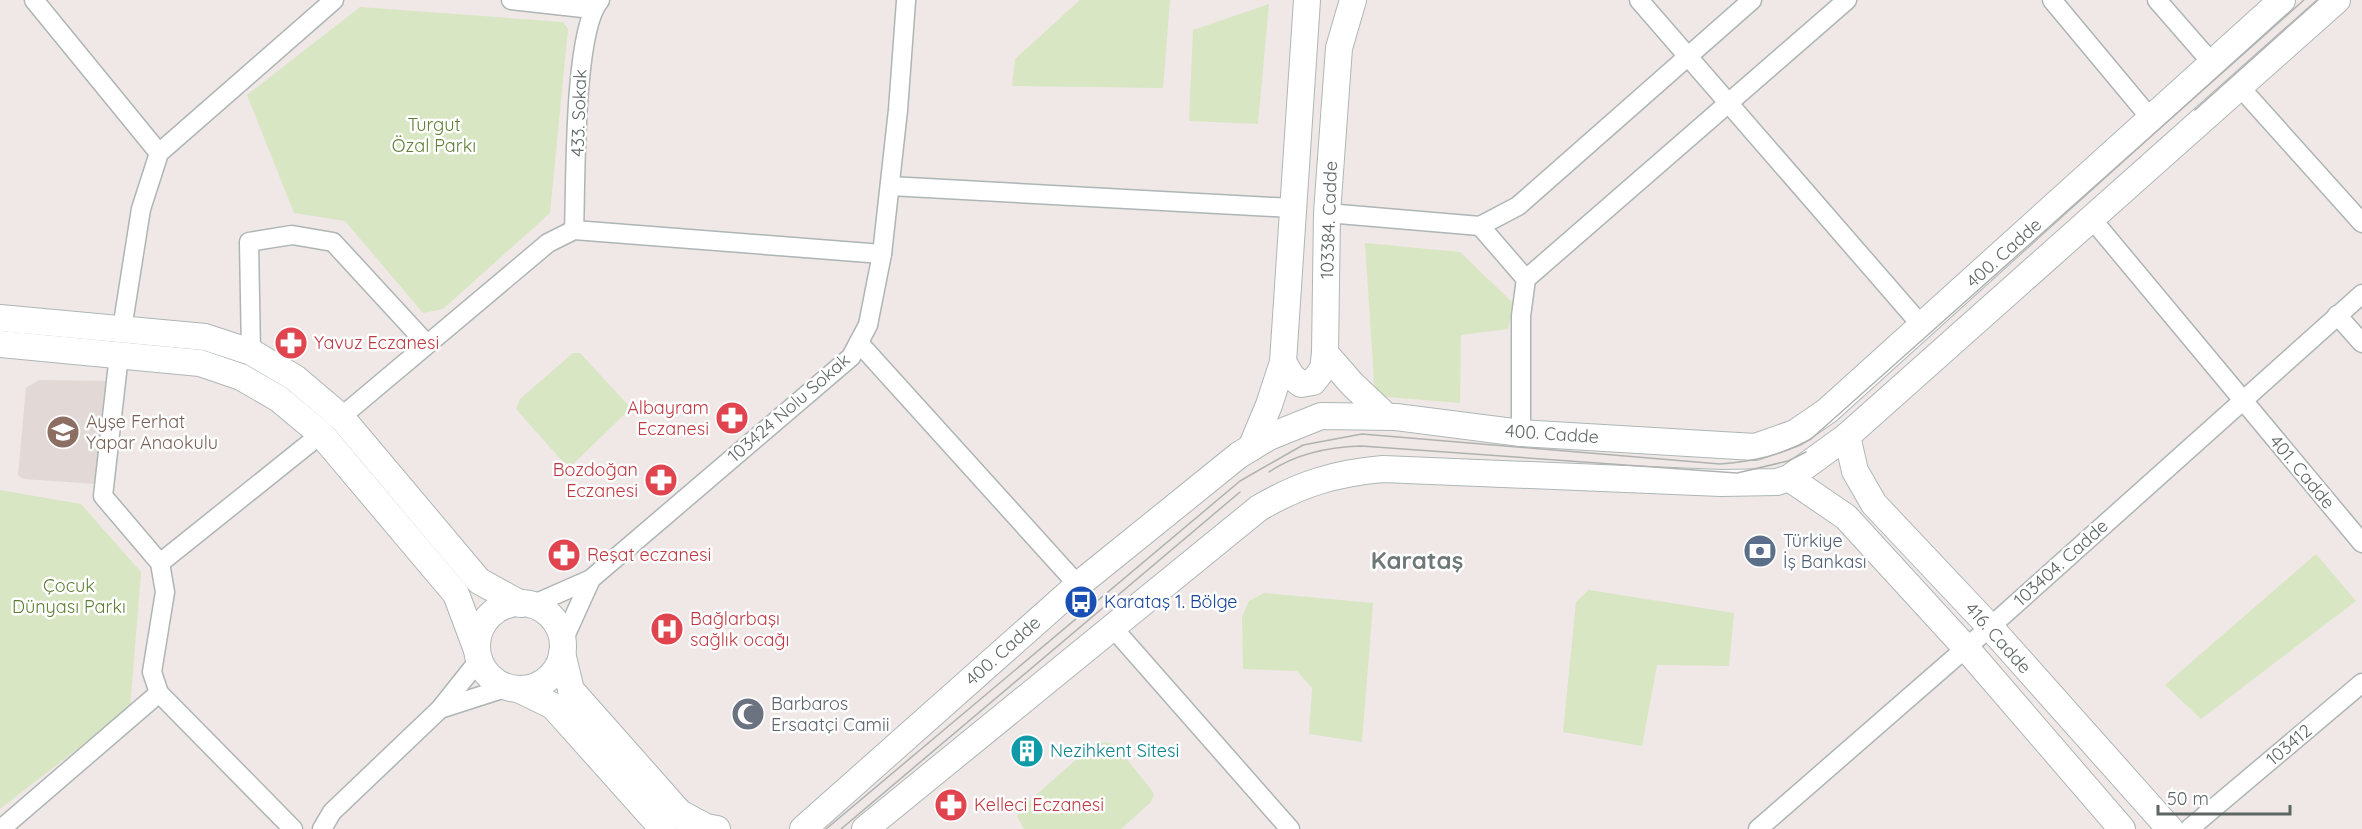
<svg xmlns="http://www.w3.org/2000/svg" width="2362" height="829" viewBox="0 0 2362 829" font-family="Quicksand,sans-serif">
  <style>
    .education { fill: #e2d9d7 }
    .green { fill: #d8e6c3 }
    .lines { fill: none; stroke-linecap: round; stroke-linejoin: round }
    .street-casing { stroke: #aeb5b5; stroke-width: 21 }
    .secondary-casing { stroke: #aeb6b6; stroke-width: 28 }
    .street { stroke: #fff; stroke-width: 18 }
    .secondary { stroke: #fff; stroke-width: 26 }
    .tram { stroke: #b0b2b1; stroke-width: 1.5 }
    .labels { text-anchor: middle; stroke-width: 5; stroke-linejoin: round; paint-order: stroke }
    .street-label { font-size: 18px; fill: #5d6665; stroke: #fff }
    .park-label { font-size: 18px; fill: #5d7e34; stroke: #fff }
    .health-label { font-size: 18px; fill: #be3a42; stroke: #fff; text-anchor: start }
    .education-label { font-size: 18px; fill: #785e54; stroke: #fff; text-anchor: start }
    .service-label { font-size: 18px; fill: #4e5e75; stroke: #fff; text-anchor: start }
    .transit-label { font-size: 18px; fill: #164399; stroke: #fff; text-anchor: start }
    .worship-label { font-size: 18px; fill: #5b616d; stroke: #fff; text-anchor: start }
    .culture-label { font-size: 18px; fill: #0d838f; stroke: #fff; text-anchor: start }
    .district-label { font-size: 24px; font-weight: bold; fill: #6e7877; stroke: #fff }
  </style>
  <rect width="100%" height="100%" fill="#efe8e6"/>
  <!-- education -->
  <polygon class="education" points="39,380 109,381 96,484 23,479 18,475 26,388"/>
  <!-- green -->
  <g class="green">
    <polygon points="1080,0 1170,0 1163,88 1012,86 1015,59"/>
    <polygon points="1269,4 1258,124 1189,121 1193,30"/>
    <polygon points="360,7 563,22 568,29 550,213 443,309 423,313 345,221 294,213 247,95"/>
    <polygon points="1365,243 1460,252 1514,304 1508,329 1461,335 1460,403 1375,396"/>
    <polygon points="573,353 580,353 628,405 629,410 572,465 563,462 516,409 520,399"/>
    <polygon points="0,490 81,504 141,572 130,708 0,809"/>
    <polygon points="2316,554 2356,601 2201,719 2165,685"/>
    <polygon points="1589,590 1734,613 1729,666 1657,665 1642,746 1563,732 1576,602"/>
    <polygon points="1264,593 1373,603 1362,742 1309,734 1312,688 1297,671 1243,669 1242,617 1249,601"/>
    <polygon points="1106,742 1115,745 1150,788 1154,794 1151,802 1121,829 1024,829 1017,816 1019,810 1095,743"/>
  </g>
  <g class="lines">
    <defs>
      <g id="street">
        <polyline points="34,0 159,153"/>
        <polyline points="511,0 592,9"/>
        <polyline points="1639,0 1922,326"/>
        <polyline points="2052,0 2152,120"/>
        <polyline points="2157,0 2212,63"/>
        <polyline points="2239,86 2362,223"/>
        <polyline points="890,186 1291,208"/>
        <polyline points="1327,213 1480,226 1518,206 1752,0"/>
        <polyline points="2091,218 2362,543"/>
        <polyline points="1480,226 1526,279"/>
        <path d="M574,230C576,183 573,31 600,0"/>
        <polyline points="2337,315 2362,343"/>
        <polyline points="122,329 141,209 159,153 334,0"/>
        <polyline points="859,343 1078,585"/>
        <polyline points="251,352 249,242 292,235 333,242 426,343"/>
        <polyline points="119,355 103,496 160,563 165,592 152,672 159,693 293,829"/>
        <polyline points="341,417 548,243 574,230 882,254"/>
        <polyline points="1521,433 1521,316 1526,279 1847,0"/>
        <polyline points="160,563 321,434"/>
        <polyline points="532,605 591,579 851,357 868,325 882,254 898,110 906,1"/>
        <polyline points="1114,629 1290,829"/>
        <polyline points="562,643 591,579"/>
        <polyline points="440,709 508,687"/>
        <polyline points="1,829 159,693"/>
        <polyline points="322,829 332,812 440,709 479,660"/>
        <polyline points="1758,829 1990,627 2362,294"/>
        <polyline points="2189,829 2362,683"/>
      </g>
      <g id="secondary">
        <polyline points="1353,0 1339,48 1327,213 1325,353 1352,384 1387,417"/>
        <polyline points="0,318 205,337 251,352 295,378 341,417 479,581 521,604"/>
        <polyline points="0,344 200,363 241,377 279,399 321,434 456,594 477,650"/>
        <polyline points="1283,362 1292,377 1301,384 1313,382 1323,369 1325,353"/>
        <polyline points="1847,436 1855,471 1874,504 1990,627 2170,829"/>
        <polyline points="1251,448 1269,405 1283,362 1307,0"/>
        <polyline points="1789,478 1846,517 1966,648 2122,829"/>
        <circle cx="520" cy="646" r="43"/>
        <polyline points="562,653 571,690 694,829"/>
        <polyline points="518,689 553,706 663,829"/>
        <polyline points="680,813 706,827 717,829"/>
        <polyline points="803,829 1078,585 1239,455 1269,437 1321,416 1396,417 1521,433 1755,447 1795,433 1827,411 2282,0"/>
        <path d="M865,829L1259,508C1300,484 1336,473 1383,469L1721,483L1777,482L1789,478L1847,436L2337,0"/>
      </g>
    </defs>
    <!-- street casing -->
    <use href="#street" class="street-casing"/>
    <!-- secondary casing -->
    <use href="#secondary" class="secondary-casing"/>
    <!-- street -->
    <use href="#street" class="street"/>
    <!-- secondary -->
    <use href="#secondary" class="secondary"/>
    <!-- tram -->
    <g class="tram">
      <polyline points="2195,110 2318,0"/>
      <path d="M1269,472C1297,453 1329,447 1361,446L1737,473L1788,461L1806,452"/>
      <path d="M826,829L1240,481L1303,445L1362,434L1720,464C1756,461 1779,456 1811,439L2304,0"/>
      <polyline points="841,829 1240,492"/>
    </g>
  </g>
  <!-- icons -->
  <defs>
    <symbol id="pharmacy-disc" viewBox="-11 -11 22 22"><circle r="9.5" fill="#e0444e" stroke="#fff"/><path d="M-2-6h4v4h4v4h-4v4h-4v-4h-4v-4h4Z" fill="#fff"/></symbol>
    <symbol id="school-disc" viewBox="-11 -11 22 22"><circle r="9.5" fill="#8d6e63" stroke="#fff"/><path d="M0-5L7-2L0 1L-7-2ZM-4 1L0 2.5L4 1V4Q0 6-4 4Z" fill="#fff"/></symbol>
    <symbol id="bank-disc" viewBox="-11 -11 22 22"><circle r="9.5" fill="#5c6f8a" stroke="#fff"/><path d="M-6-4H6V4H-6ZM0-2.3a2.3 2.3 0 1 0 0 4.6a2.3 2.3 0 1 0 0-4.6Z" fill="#fff"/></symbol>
    <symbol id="bus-disc" viewBox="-11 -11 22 22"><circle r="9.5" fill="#1a4fb4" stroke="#fff"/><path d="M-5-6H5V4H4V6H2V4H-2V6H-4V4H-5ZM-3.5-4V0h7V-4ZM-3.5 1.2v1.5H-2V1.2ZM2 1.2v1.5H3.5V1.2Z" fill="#fff"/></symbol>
    <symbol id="hospital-disc" viewBox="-11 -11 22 22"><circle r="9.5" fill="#e0444e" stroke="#fff"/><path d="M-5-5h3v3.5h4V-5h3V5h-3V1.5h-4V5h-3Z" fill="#fff"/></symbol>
    <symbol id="mosque-disc" viewBox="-11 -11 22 22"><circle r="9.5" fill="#6b7280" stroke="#fff"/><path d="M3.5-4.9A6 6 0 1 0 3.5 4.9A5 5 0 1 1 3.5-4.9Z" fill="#fff"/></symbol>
    <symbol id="building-disc" viewBox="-11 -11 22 22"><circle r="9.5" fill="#0f9aa8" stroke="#fff"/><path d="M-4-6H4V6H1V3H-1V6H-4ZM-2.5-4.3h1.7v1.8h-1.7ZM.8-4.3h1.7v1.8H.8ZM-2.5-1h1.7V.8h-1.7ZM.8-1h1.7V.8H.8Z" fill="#fff"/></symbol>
  </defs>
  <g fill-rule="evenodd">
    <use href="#pharmacy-disc" x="272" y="324" width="38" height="38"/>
    <use href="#pharmacy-disc" x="713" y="399" width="38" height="38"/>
    <use href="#school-disc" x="44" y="413" width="38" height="38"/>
    <use href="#pharmacy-disc" x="642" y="461" width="38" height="38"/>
    <use href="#bank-disc" x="1741" y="532" width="38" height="38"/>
    <use href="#pharmacy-disc" x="545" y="536" width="38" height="38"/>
    <use href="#bus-disc" x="1062" y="583" width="38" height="38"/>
    <use href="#hospital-disc" x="648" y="610" width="38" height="38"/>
    <use href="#mosque-disc" x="729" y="695" width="38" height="38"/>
    <use href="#building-disc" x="1008" y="732" width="38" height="38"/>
    <use href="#pharmacy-disc" x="932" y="786" width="38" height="38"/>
  </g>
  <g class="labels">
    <!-- street labels -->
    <g class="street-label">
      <text transform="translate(579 113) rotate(-88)" y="6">433. Sokak</text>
      <text transform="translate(1329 220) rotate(-88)" y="6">103384. Cadde</text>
      <text transform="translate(2004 253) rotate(-42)" y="6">400. Cadde</text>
      <text transform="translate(789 408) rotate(-41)" y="6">103424 Nolu Sokak</text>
      <text transform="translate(1552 434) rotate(4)" y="6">400. Cadde</text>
      <text transform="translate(2302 472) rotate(50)" y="6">401. Cadde</text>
      <text transform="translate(2061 563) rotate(-42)" y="6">103404. Cadde</text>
      <text transform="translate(1998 638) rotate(48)" y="6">416. Cadde</text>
      <text transform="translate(1003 651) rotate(-42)" y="6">400. Cadde</text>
      <text transform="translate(2289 745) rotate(-40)" y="6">103412</text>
    </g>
    <!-- park labels -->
    <g class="park-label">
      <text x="434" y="131">Turgut<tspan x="434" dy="21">Özal Parkı</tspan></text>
      <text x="69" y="592">Çocuk<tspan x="69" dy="21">Dünyası Parkı</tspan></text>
    </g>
    <!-- health labels -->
    <g class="health-label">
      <text x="314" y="349">Yavuz Eczanesi</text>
      <text x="709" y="414" text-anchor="end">Albayram<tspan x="709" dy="21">Eczanesi</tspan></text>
      <text x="638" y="476" text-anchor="end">Bozdoğan<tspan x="638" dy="21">Eczanesi</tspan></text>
      <text x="587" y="561">Reşat eczanesi</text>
      <text x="690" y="625">Bağlarbaşı<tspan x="690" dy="21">sağlık ocağı</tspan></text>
      <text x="974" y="811">Kelleci Eczanesi</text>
    </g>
    <!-- education labels -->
    <g class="education-label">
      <text x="86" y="428">Ayşe Ferhat<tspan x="86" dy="21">Yapar Anaokulu</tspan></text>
    </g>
    <!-- service labels -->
    <g class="service-label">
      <text x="1783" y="547">Türkiye<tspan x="1783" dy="21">İş Bankası</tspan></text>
    </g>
    <!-- transit labels -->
    <g class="transit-label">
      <text x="1104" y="608">Karataş 1. Bölge</text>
    </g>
    <!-- worship labels -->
    <g class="worship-label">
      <text x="771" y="710">Barbaros<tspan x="771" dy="21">Ersaatçi Camii</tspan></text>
    </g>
    <!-- culture labels -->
    <g class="culture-label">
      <text x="1050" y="757">Nezihkent Sitesi</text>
    </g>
    <!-- district labels -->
    <g class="district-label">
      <text x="1417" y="569">Karataş</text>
    </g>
  </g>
  <!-- scale -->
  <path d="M2158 805v9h132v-9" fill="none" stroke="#5d6665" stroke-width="3"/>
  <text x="2167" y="805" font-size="18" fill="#5d6665" stroke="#ffffff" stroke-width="4.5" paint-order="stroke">50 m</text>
</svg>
